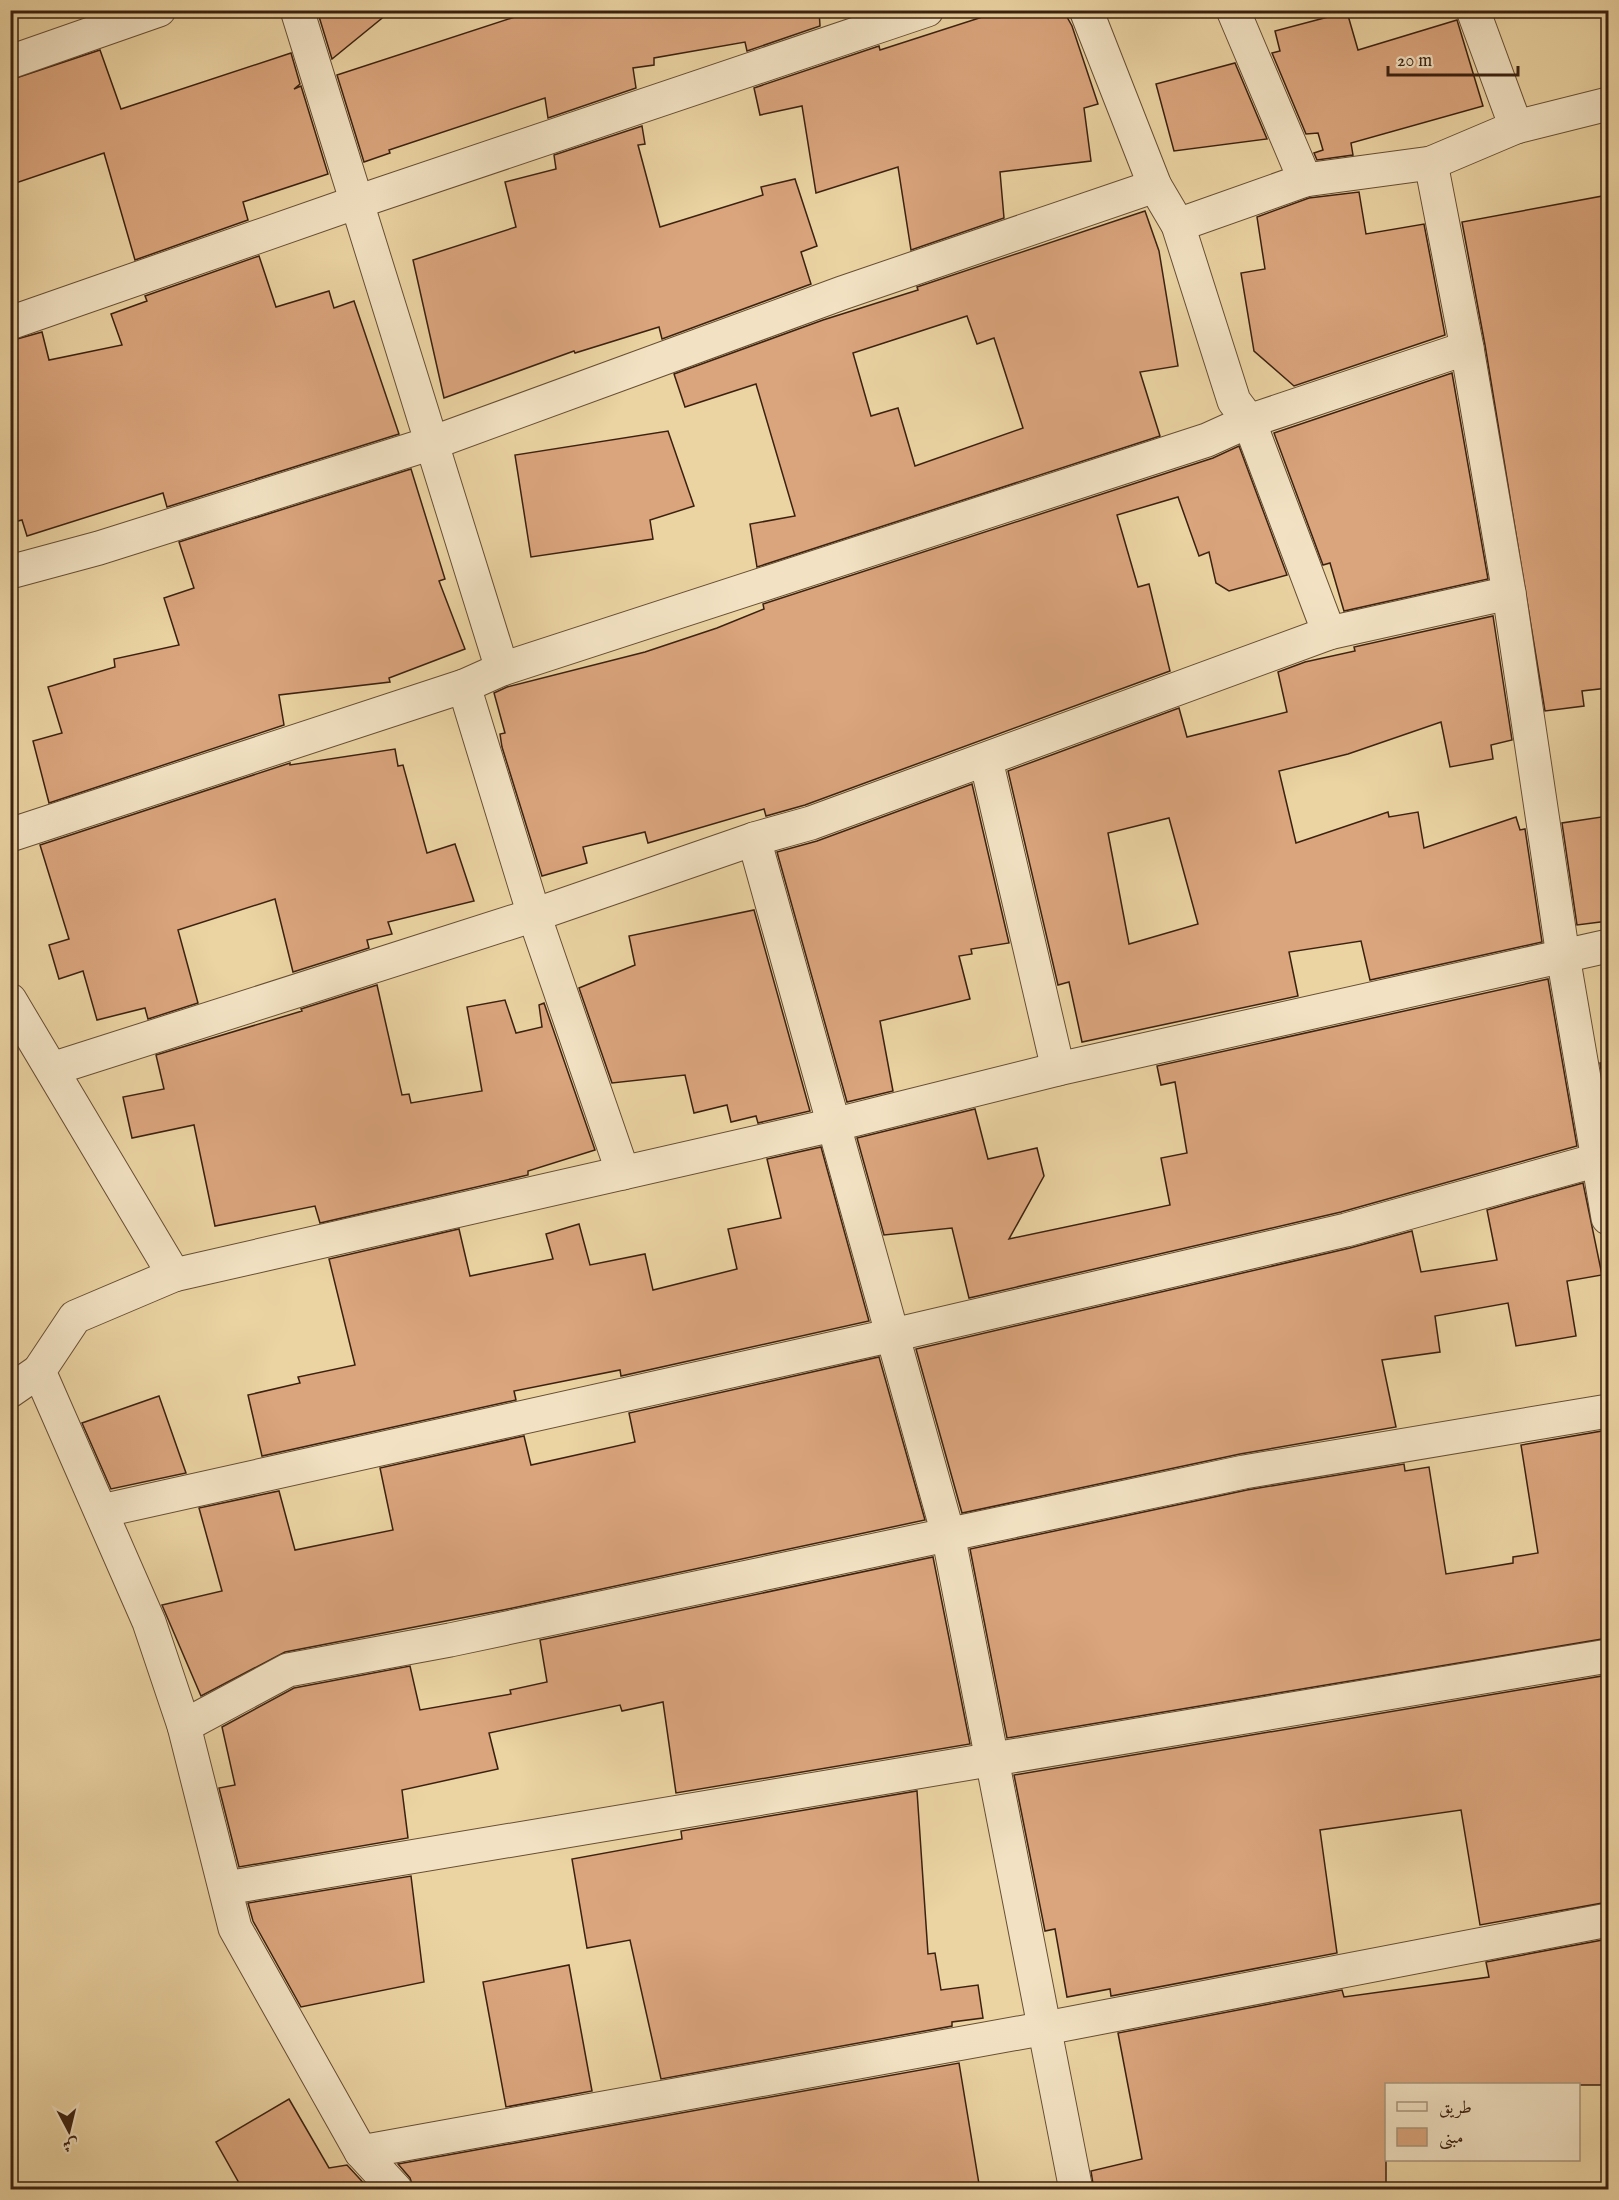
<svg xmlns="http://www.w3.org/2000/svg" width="1619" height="2200" viewBox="0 0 1619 2200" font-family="'IM FELL English',Amiri,serif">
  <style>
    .building { fill: #daa47c; stroke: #3b2110; stroke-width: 1.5; fill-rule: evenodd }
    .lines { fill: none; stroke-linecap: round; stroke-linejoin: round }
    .street-casing { stroke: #674e34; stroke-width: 35 }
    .street { stroke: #f2e2c3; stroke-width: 33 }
  </style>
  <rect width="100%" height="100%" fill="#ebd3a2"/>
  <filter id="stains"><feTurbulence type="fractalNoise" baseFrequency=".00333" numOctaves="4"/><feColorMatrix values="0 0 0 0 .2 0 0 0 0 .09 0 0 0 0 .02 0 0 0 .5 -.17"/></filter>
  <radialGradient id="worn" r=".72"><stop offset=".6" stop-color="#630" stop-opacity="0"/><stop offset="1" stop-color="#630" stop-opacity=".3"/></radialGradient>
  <!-- building -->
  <g class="building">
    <polygon points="317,10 392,10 332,59"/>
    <polygon points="536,10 819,10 820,26 747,51 745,42 654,58 654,65 633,68 636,88 548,118 545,98 389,150 390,153 364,162 337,75"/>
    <polygon points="1004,10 1063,10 1072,26 1098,104 1084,108 1091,161 1000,172 1004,218 911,250 898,167 816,193 802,106 760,115 754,88 879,46 880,50"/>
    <polygon points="1347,12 1358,50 1457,20 1483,106 1351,143 1353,155 1317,160 1314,153 1323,150 1318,133 1306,134 1272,53 1280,51 1275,31"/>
    <polygon points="100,50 121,109 291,53 300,84 294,89 301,86 328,174 243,202 248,220 135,260 104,153 10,185 10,80"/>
    <polygon points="1235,63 1267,139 1174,151 1156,84"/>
    <polygon points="642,126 645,144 638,145 660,227 763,195 761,187 795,179 817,246 801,252 811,284 662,339 659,327 575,353 574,351 444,398 413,260 516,227 505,182 556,169 554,155"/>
    <polygon points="1359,192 1366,234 1424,224 1445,335 1294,386 1254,351 1241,273 1265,269 1257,217 1309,198"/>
    <polygon points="1608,195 1608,688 1582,691 1584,706 1545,711 1485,345 1462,222"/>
    <path d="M1145,211L1159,251L1178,366L1140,372L1160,436L757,567L750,524L795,516L756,384L685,407L674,374L823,320L918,290L917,287ZM967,316L977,344L994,338L1023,428L915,466L898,408L871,416L853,353Z"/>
    <polygon points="259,256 276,307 329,291 334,308 354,301 399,434 167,507 163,493 27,536 22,520 10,523 10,341 42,332 49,360 122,345 111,314 147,301 145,296"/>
    <polygon points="1452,373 1488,579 1344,611 1330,563 1323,565 1274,433"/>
    <polygon points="668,431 694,506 650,520 653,539 531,557 515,455"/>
    <polygon points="1239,446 1287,575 1229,591 1216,583 1209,552 1199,556 1178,497 1117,515 1138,587 1149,584 1170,671 805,805 766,816 764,809 648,843 645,832 583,847 587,863 542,876 502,747 500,734 505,733 494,693 507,687 645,652 717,628 764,609 763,604 1213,458"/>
    <polygon points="411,469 445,579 439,581 465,649 389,678 390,682 279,695 284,725 49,803 33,741 62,733 48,687 115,667 114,659 179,645 164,598 194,588 179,542"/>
    <path d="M1493,616L1512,740L1491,745L1493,759L1450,767L1441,722L1348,754L1279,771L1296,843L1388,812L1389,817L1418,812L1424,848L1516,817L1520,830L1525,829L1542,942L1370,980L1361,941L1289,952L1298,996L1082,1042L1069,982L1058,985L1008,771L1179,708L1187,737L1287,712L1278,672L1305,662L1355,651L1354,647ZM1169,818L1198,924L1129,944L1108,833Z"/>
    <polygon points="395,749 398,766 403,765 427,853 455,844 474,901 388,922 392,934 367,940 369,948 293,972 275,899 178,930 198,1003 148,1019 145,1008 97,1020 83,971 59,979 49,945 69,939 40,845 290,763 290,765"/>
    <polygon points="972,784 1009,943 971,949 972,954 959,956 970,999 880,1021 893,1091 847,1102 777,852 817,841"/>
    <polygon points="1608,816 1608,921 1577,925 1562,823"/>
    <polygon points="754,910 810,1111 758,1123 756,1116 731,1122 727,1105 694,1113 685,1075 612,1083 579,988 635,965 629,936"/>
    <polygon points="1548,979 1577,1146 1341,1212 969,1298 952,1228 884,1235 857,1138 975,1109 988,1159 1037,1148 1044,1176 1009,1239 1170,1205 1161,1158 1187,1153 1175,1082 1161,1085 1157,1066"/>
    <polygon points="377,985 402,1095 409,1094 411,1103 482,1091 467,1007 505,1000 516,1033 542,1027 539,1005 544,1003 595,1150 528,1171 528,1175 320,1223 315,1206 215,1226 194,1125 132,1138 123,1097 164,1089 156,1055 302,1011 301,1009"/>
    <polygon points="1608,1061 1608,1110 1600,1063"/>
    <polygon points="821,1147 869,1321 621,1376 620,1370 514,1391 516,1400 262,1456 248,1395 300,1383 298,1377 355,1365 329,1259 459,1229 470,1276 553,1259 546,1234 579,1224 590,1265 645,1254 653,1290 737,1269 728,1229 781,1218 767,1159"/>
    <polygon points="1583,1183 1602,1275 1567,1281 1576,1336 1516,1346 1508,1303 1435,1316 1440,1352 1382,1360 1396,1427 1240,1454 962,1513 916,1349 1350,1248 1412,1231 1421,1272 1497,1260 1487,1210"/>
    <polygon points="879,1357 925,1520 503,1610 285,1652 201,1696 162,1605 222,1591 199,1508 279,1491 295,1550 393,1530 380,1468 524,1436 531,1465 635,1442 629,1413"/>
    <polygon points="159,1396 186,1473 111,1489 82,1423"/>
    <polygon points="1608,1430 1608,1638 1007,1738 970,1549 1247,1490 1404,1464 1405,1471 1429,1467 1446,1574 1513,1563 1513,1557 1538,1553 1521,1445"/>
    <polygon points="933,1557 970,1744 676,1793 663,1702 622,1711 620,1705 489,1733 498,1769 402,1790 408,1838 239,1867 219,1788 235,1785 222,1727 294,1688 410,1666 420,1710 511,1694 510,1690 547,1682 540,1640"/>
    <polygon points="1608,1675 1608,1902 1480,1925 1461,1810 1320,1830 1337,1953 1111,1996 1110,1989 1067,1997 1055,1929 1045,1931 1014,1775"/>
    <polygon points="917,1791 928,1954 935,1953 941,1990 978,1985 983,2018 952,2022 952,2026 661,2079 630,1940 587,1948 572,1859 682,1839 681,1831"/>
    <polygon points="411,1876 424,1982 301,2007 253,1921 248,1903"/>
    <polygon points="1608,1939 1608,2085 1386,2085 1386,2190 1094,2190 1091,2171 1142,2159 1118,2033 1342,1990 1344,1997 1489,1977 1486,1962"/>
    <polygon points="569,1965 592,2091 506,2107 483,1982"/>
    <polygon points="959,2063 980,2190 414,2190 410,2178 398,2164"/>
    <polygon points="289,2099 329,2168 347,2165 370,2190 243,2190 216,2142"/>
  </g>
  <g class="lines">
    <defs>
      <g id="street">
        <polyline points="297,10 502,669"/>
        <polyline points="1086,10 1155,186 1178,225 1234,401 1249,421 1329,633"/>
        <polyline points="1233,10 1305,180"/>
        <polyline points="1473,10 1516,127"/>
        <polyline points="10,62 159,10"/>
        <polyline points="1431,163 1467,348 1509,593 1563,956 1608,1218"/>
        <polyline points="1178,225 1305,180 1431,163 1516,127 1608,104"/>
        <polyline points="10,323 357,202 927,10"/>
        <polyline points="10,572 99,548 432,443 842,293 1155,186"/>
        <polyline points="464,686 534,915 623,1173"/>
        <polyline points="986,760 1058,1069"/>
        <polyline points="10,835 464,686 502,669 1207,440 1249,421 1467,348"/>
        <polyline points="754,839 948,1534 1076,2190"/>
        <polyline points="10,1000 174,1275"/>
        <polyline points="52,1069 534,915 754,839 811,823 1329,633 1509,593"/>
        <polyline points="10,1391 39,1371"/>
        <polyline points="101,1511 893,1335 1346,1230 1608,1157"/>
        <polyline points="184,1726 288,1670 450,1640 1244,1472 1608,1411"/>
        <polyline points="226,1888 1608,1656"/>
        <polyline points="361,2152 1046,2028 1608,1920"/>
        <polyline points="396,2190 361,2152 235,1928 184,1726 149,1622 39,1371 75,1317 174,1275 833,1125 1058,1069 1608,946"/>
      </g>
    </defs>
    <!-- street casing -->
    <use href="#street" class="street-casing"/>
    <!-- street -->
    <use href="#street" class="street"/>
  </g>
  <!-- margin -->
  <rect width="1619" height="2200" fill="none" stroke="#ebd3a2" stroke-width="36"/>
  <rect x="12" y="12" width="1595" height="2176" fill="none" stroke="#3b2110" stroke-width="3"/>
  <rect x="18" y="18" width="1583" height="2164" fill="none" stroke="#3b2110" stroke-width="1.5"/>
  <!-- legend -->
  <rect x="1385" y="2083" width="195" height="78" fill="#f2e2c3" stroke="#a9957b" stroke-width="1.5"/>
  <rect x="1397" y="2102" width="30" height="9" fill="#f2e2c3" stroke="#a9957b" stroke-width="1.5"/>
  <text x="1439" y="2113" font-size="18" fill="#3b2110">طريق</text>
  <rect x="1397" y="2128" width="30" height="18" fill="#daa47c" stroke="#a9957b" stroke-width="1.5"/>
  <text x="1439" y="2143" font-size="18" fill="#3b2110">مبنى</text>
  <!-- north arrow -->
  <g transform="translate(69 2131) rotate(173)" stroke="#f2e2c3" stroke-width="4.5" paint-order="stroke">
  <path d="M0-4.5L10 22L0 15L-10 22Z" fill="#3b2110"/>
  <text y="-9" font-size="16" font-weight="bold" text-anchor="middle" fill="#3b2110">ش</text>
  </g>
  <!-- scale -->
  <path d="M1388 66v9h130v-9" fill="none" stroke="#3b2110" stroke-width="3"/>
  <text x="1397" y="66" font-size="18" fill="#3b2110" stroke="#f2e2c3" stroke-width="4.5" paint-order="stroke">20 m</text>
  <rect width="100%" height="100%" filter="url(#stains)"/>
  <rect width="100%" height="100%" fill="url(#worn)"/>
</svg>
